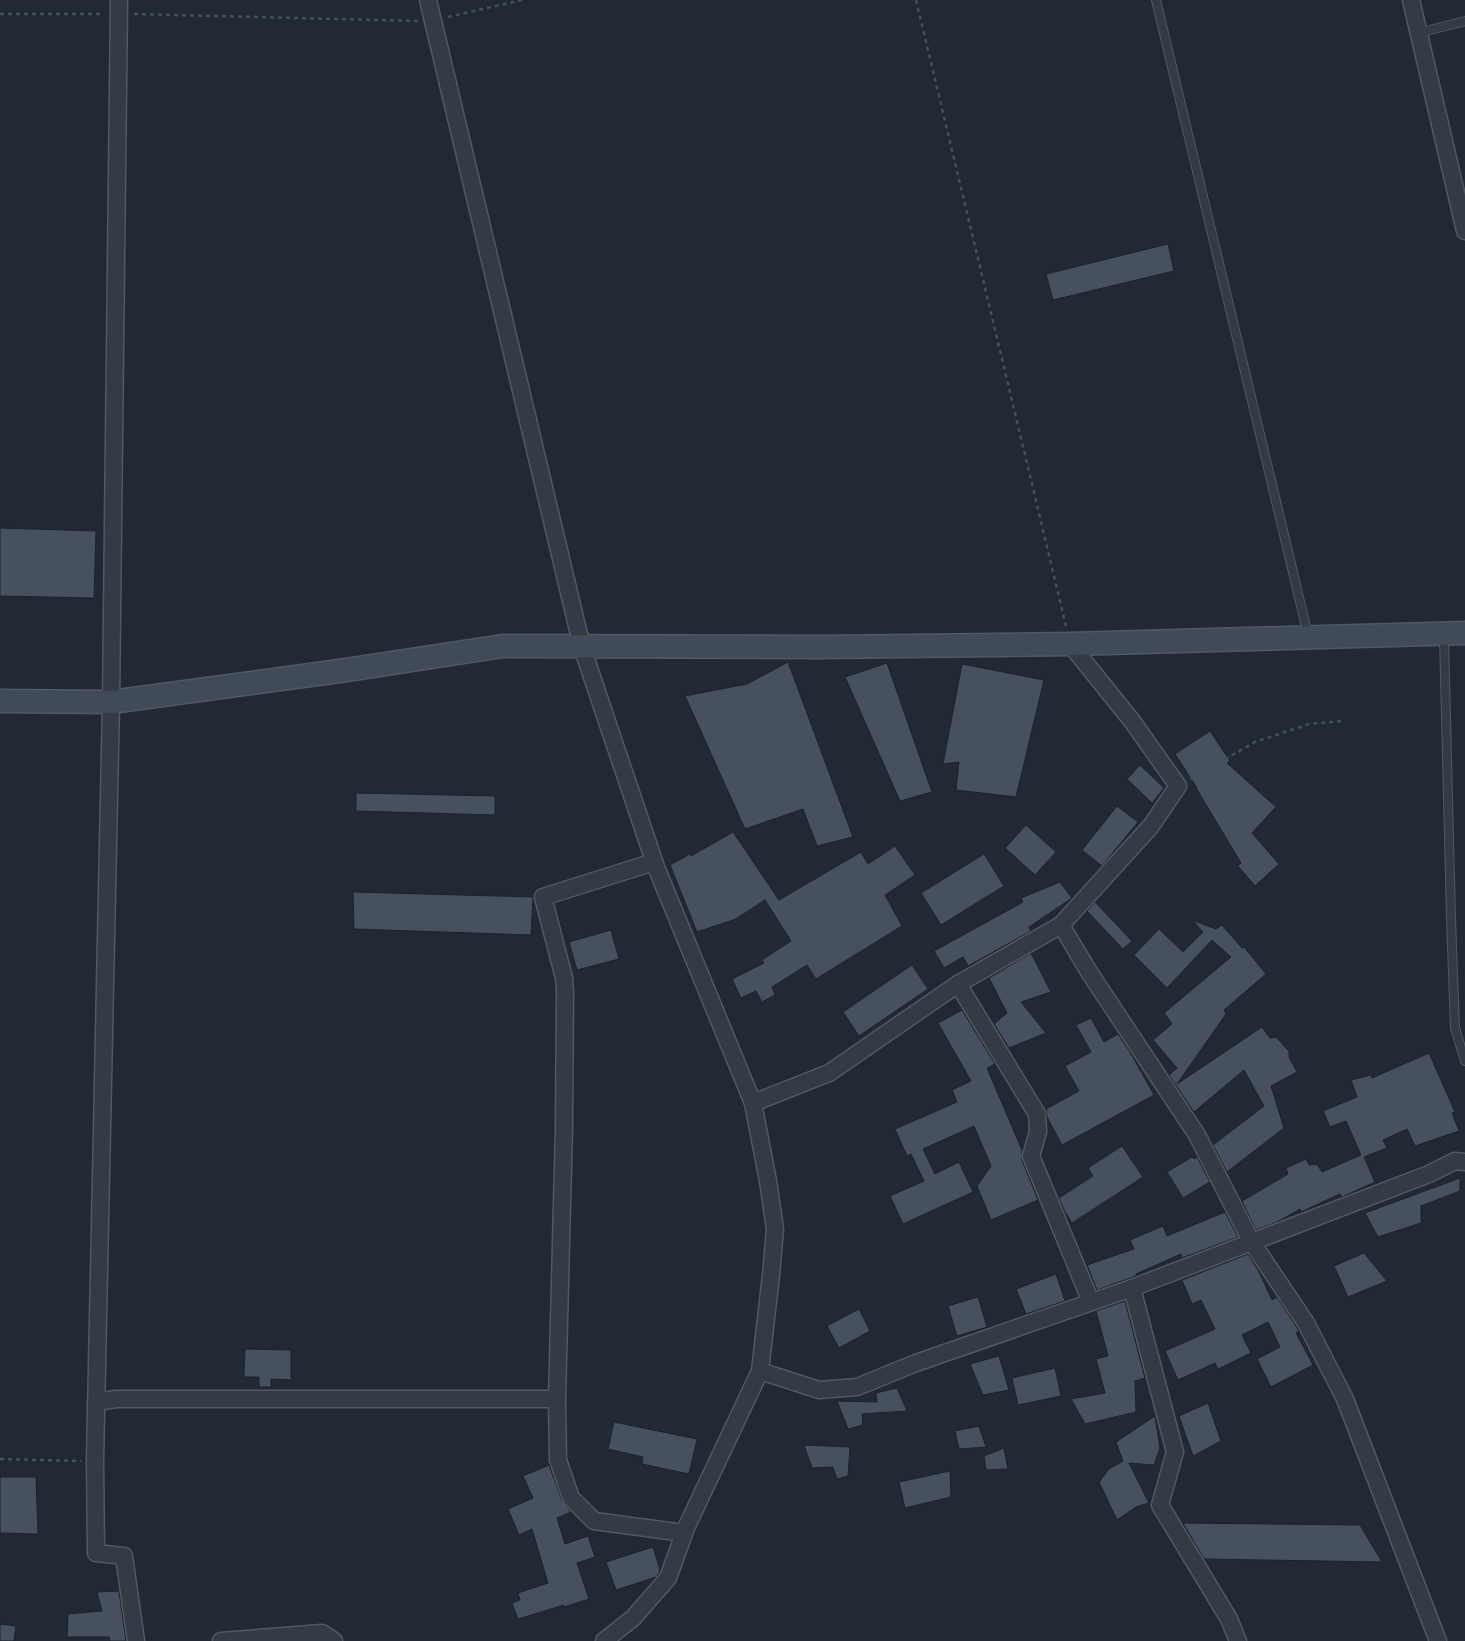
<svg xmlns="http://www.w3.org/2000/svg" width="1465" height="1641" viewBox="0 0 1465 1641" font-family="'Fira Sans Condensed',sans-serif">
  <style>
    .building { fill: #46505e; stroke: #1b222b }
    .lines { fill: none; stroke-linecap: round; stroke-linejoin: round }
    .lane-casing { stroke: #515963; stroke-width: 10 }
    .street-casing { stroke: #515963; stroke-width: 19 }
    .secondary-casing { stroke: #515963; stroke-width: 25 }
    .path { stroke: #415355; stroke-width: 2.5; stroke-dasharray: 4 4; stroke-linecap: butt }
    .lane { stroke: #333b45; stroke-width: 8 }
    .street { stroke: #333b45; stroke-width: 16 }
    .secondary { stroke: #414a58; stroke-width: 22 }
  </style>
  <rect width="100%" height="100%" fill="#202934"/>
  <!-- building -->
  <g class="building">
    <polygon points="1168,244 1174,271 1053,300 1046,274"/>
    <polygon points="0,528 96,531 94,598 0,596"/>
    <polygon points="788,662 853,837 817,846 803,809 745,829 685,696 747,684"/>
    <polygon points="887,663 932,792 900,801 845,677"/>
    <polygon points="962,664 1044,680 1016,797 956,790 959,762 943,764"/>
    <polygon points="1210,731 1230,761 1227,763 1276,807 1252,833 1279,864 1255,886 1238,866 1241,863 1196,788 1197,788 1175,754"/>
    <polygon points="1140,765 1164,788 1152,803 1127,779"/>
    <polygon points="356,793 495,796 495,815 356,811"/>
    <polygon points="1117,806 1138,822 1102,866 1082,850"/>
    <polygon points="1026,825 1056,852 1035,875 1005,848"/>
    <polygon points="733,832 779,900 861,852 868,864 895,846 915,875 885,895 902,926 816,979 807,965 772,987 775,995 762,1002 756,991 741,998 732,979 764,963 762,960 791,941 765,900 736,919 697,932 670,865 690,854 691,856"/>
    <polygon points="984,854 1004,886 941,925 921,893"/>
    <polygon points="1060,882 1072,898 1029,927 1031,931 968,966 963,957 944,968 934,951 1023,902 1021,898"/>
    <polygon points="353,892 533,897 531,935 354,929"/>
    <polygon points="1095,902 1132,941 1123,949 1087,911"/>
    <polygon points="1192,920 1216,929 1222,925 1242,948 1244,947 1266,974 1224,1010 1226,1014 1177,1084 1262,1027 1270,1038 1276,1037 1289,1051 1289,1057 1297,1072 1271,1086 1284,1128 1227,1172 1213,1145 1264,1106 1244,1070 1194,1112 1169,1075 1177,1068 1153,1040 1172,1024 1164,1013 1231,957 1212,940 1167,988 1134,955 1159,929 1183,952 1203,932"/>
    <polygon points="611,930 619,959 577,970 569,942"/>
    <polygon points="1031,953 1051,992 1021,1002 1046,1033 1009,1048 994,1024 1007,1013 989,978"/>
    <polygon points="912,965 928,989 859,1036 843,1012"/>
    <polygon points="962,1010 995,1064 987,1068 1022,1150 1022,1160 1038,1200 991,1220 977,1186 991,1166 974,1126 923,1149 935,1174 959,1162 973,1192 903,1224 890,1196 924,1181 911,1154 907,1156 895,1129 957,1102 952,1090 971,1081 938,1023"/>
    <polygon points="1091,1018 1104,1042 1118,1034 1130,1052 1154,1095 1062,1145 1047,1117 1046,1109 1079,1091 1065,1066 1091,1052 1076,1025"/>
    <polygon points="1429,1053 1455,1112 1452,1113 1459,1131 1415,1146 1407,1129 1383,1140 1387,1148 1364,1157 1375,1182 1342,1197 1340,1194 1301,1212 1300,1209 1277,1222 1256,1230 1242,1201 1288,1174 1286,1168 1306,1159 1309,1165 1317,1164 1322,1172 1361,1155 1346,1121 1330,1127 1323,1111 1357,1097 1351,1080 1371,1075 1372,1078"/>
    <polygon points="1122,1146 1143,1177 1072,1223 1065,1212 1059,1198 1093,1176 1088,1168"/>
    <polygon points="1192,1157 1194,1159 1197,1157 1210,1182 1183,1198 1167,1172"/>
    <polygon points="1460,1178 1460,1191 1421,1206 1421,1223 1378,1237 1365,1213"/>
    <polygon points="1225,1212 1238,1237 1182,1258 1181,1254 1136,1274 1136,1276 1097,1290 1087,1265 1134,1249 1130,1240 1163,1226 1167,1236"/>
    <polygon points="1364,1253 1387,1281 1348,1297 1334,1266"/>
    <polygon points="1248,1254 1258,1270 1272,1300 1277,1297 1296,1326 1299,1331 1296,1333 1313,1365 1271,1387 1257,1359 1280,1347 1268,1322 1242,1335 1251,1353 1218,1369 1215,1363 1178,1380 1165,1351 1215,1329 1201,1300 1192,1304 1182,1280"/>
    <polygon points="1056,1274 1065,1301 1026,1314 1016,1289"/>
    <polygon points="978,1297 987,1327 957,1336 948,1306"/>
    <polygon points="1125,1301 1145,1378 1135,1381 1136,1412 1085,1424 1071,1399 1105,1393 1096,1359 1108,1356 1096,1311"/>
    <polygon points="859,1309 870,1331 839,1348 827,1326"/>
    <polygon points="245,1349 291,1350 291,1380 271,1379 271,1387 259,1387 259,1377 244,1377"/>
    <polygon points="999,1356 1009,1390 983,1395 970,1364"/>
    <polygon points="1055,1368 1061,1396 1018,1405 1012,1378"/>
    <polygon points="897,1388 907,1411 862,1414 863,1425 848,1429 837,1401 877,1402 876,1393"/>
    <polygon points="1208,1403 1221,1441 1193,1456 1179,1416"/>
    <polygon points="1155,1416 1160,1448 1154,1465 1129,1463 1149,1503 1136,1507 1117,1520 1099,1482 1109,1469 1123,1461 1116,1442"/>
    <polygon points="614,1422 697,1439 689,1474 642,1464 643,1457 608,1449"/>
    <polygon points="979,1426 986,1447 959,1449 955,1431"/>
    <polygon points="804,1445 850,1447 848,1476 837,1479 833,1467 812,1468"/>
    <polygon points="1004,1448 1008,1469 986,1470 984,1456"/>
    <polygon points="549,1465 562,1501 571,1512 557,1518 565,1544 588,1536 595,1557 577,1563 589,1599 564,1607 564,1605 518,1619 512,1603 520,1600 518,1593 548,1583 532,1529 519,1535 508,1509 533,1498 523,1476"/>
    <polygon points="950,1471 951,1497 905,1508 899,1482"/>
    <polygon points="0,1477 36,1477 38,1534 0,1533"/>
    <polygon points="1183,1523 1360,1525 1382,1562 1204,1559"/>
    <polygon points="653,1547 660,1570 659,1573 656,1577 616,1590 606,1562"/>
    <polygon points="119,1591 126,1641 110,1641 109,1637 67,1637 68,1614 102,1611 97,1592"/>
    <polygon points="0,1624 16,1626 14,1641 0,1641"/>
  </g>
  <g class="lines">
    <defs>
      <g id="lane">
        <polyline points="1156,0 1308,635"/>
        <polyline points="1418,33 1465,21"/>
        <polyline points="1444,637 1451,918 1455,1028 1465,1061"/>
      </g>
      <g id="street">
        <polyline points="119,0 111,702 95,1461 96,1553 124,1556 136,1641"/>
        <polyline points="428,0 582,647 656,867 753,1103 768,1181 775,1229 771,1275 760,1371 686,1528 668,1578 633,1618 604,1641"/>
        <polyline points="1411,0 1465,231"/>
        <polyline points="1070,644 1132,721 1178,786 1151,826 1061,925 958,984 1037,1114 1038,1132 1031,1156 1091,1302"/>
        <polyline points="1061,925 1089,972 1197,1135 1251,1241 1306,1323 1345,1399 1438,1641"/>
        <polyline points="753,1103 829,1073 958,984"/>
        <polyline points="1132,1288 1175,1452 1160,1505 1229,1619 1238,1641"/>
        <polyline points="760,1371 819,1390 857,1387 916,1363 1132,1288 1429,1174 1455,1161 1465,1162"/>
        <polyline points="557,1399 564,1127 565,992 564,978 543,897 654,862"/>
        <polyline points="96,1402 116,1399 557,1399 558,1460 571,1498 594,1521 684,1533"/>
        <polyline points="221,1641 322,1633 334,1641"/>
      </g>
      <polyline id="secondary" points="0,701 111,702 340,671 503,646 821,647 1070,644 1465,633"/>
    </defs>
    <!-- lane casing -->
    <use href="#lane" class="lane-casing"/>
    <!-- street casing -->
    <use href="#street" class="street-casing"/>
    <!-- secondary casing -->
    <use href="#secondary" class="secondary-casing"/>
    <!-- path -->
    <g class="path">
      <polyline points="916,0 1066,626"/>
      <polyline points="0,14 103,14"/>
      <polyline points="134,14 418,21"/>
      <polyline points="448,17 522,0"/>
      <polyline points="1190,779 1255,742 1309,724 1342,721"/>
      <polyline points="0,1459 81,1461"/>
    </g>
    <!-- lane -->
    <use href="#lane" class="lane"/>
    <!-- street -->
    <use href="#street" class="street"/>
    <!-- secondary -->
    <use href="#secondary" class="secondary"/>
  </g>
</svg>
